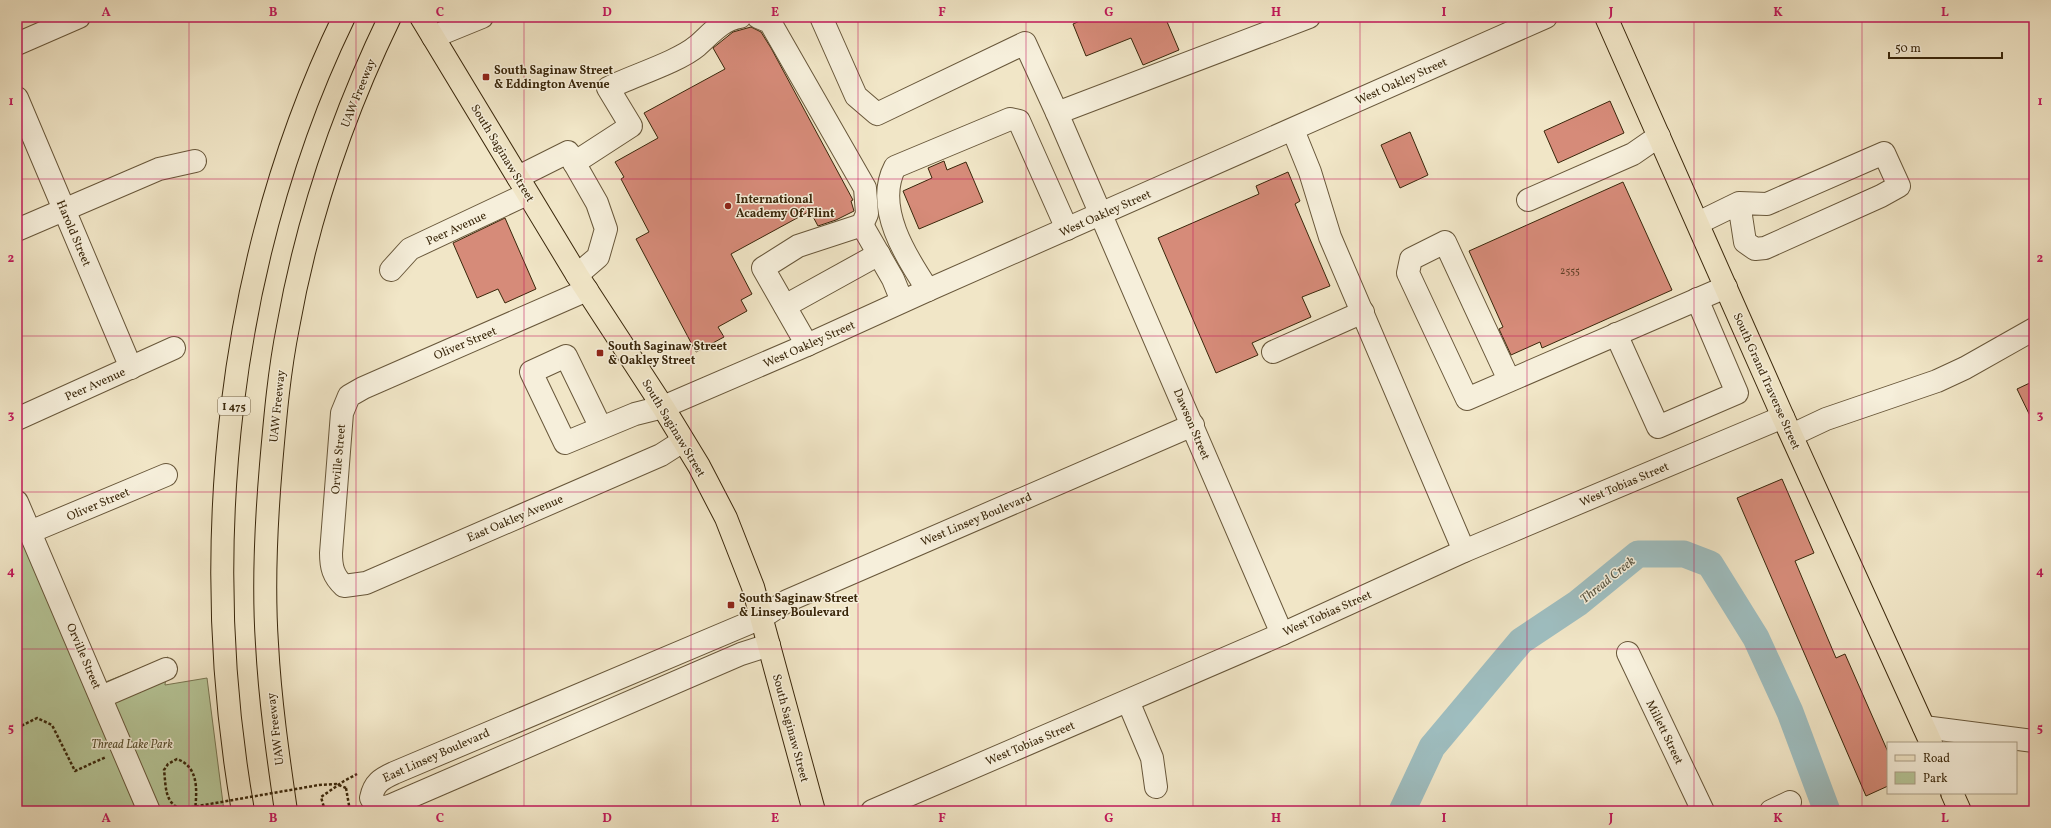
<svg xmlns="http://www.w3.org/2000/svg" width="2051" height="828" viewBox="0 0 2051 828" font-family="Vollkorn,serif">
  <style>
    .green { fill: #b6c698; stroke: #787652 }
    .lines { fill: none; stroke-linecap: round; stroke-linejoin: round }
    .river { stroke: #9ebdbf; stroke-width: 27 }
    .building { fill: #d68b79; stroke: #3a270b }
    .minor-casing { stroke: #68573a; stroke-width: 24 }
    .major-casing { stroke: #3a270b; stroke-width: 24 }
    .highway-casing { stroke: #3a270b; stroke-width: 24 }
    .path { stroke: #3a270b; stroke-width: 2.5; stroke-dasharray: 3 2; stroke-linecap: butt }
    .minor { stroke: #f6efdb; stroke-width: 22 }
    .major { stroke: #f1e6c7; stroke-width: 22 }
    .highway { stroke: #f1e6c7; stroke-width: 22 }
    .path-bridge { stroke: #3a270b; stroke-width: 2.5; stroke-dasharray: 3 2; stroke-linecap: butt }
    .grid { fill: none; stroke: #c2185b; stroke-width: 1; stroke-opacity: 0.55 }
    .poi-dot { fill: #8f2418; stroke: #f6efdb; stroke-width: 1.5 }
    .labels { text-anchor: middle; stroke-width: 3; stroke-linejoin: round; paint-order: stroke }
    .number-label { font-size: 10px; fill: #614026 }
    .shield { fill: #f6efdb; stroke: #726349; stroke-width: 1 }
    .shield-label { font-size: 11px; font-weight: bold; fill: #3a270b }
    .poi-label { font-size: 12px; font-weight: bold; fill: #3a270b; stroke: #f6efdb; text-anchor: start }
    .street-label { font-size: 12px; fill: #3a270b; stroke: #f6efdb }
    .park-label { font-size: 12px; font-style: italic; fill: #594f2e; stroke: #f6efdb }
    .water-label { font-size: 13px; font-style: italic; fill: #585441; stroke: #f6efdb }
    .neatline { fill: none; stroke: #c2185b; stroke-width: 1.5 }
    .grid-label { font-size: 13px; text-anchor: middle; font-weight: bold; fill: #c2185b }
  </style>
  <rect width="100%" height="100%" fill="#f1e6c7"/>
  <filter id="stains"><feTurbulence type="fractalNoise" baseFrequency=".005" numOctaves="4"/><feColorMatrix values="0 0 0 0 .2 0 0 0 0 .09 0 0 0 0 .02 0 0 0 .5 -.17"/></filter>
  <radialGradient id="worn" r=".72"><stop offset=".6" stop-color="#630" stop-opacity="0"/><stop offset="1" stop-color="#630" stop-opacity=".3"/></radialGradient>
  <!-- green -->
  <polygon class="green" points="17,522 88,689 168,657 165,685 207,678 224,811 17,811"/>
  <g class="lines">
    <!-- river -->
    <polyline class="river" points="1402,811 1432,747 1521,641 1578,603 1638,554 1684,554 1710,564 1756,638 1790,712 1827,811"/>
  </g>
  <!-- building -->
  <g class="building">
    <polygon points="1089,17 1165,17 1179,50 1143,65 1131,38 1086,56 1073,24"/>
    <polygon points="751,27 761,32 771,48 853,200 851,201 854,211 836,220 818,226 810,211 731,254 752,294 741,300 747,311 718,327 724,337 696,352 636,239 649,232 621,179 624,177 615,162 658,138 644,113 725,69 713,48 733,32"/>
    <polygon points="1610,101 1624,133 1558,163 1544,131"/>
    <polygon points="1410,132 1428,175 1400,188 1381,145"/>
    <polygon points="944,161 947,170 966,162 983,202 919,229 903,191 932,178 928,168"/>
    <polygon points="1288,172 1300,201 1295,204 1330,286 1302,297 1311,317 1252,343 1258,355 1216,373 1158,238 1259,194 1256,186"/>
    <polygon points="1623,182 1672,290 1542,348 1540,342 1511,355 1499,329 1503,327 1469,251"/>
    <polygon points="505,218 536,289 505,303 498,289 477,298 453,243"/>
    <polygon points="2034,381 2034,424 2017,389"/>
    <polygon points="1782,479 1814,553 1795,561 1836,658 1845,654 1888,752 1888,786 1866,796 1737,498"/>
  </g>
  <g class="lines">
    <defs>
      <g id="minor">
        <polyline points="758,17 770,22 865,188 867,214 862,225 798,246 763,268 807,345"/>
        <polyline points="821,17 856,96 877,114 1025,43 1057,113"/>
        <polyline points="433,37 482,17"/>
        <polyline points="17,44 79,17"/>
        <polyline points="17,98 131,368"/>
        <polyline points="1293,130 1310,172 1330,237 1464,551"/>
        <path d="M574,163L631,126L608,88C632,76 678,62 697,46C711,34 721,20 740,17"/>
        <polyline points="518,177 568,152 597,203 606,229 598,257 577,275"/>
        <polyline points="1528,200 1633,154 1659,136"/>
        <polyline points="1698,223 1739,203 1767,204 1884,153 1899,186 1881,196 1765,248 1755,249 1745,242 1739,203"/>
        <polyline points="862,225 893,279 902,301"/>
        <polyline points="17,230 159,169 195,161"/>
        <polyline points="391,270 410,249 527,194"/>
        <path d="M587,290L363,388L349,396L342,413L331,553C331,567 333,576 344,586L366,583L661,455L683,441"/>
        <path d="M928,290C906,257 874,207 895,167L1010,119L1019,121L1067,229"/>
        <polyline points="785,306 879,254"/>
        <polyline points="1616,334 1658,427 1737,393 1697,299"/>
        <polyline points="1273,352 1363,312"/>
        <polyline points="1509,380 1445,242 1411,259 1408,273 1467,399 1726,287"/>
        <polyline points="17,419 174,348"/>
        <polyline points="601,428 566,356 531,372 565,443 635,414 663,407 807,345 928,290 1546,17"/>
        <polyline points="1792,435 1826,419 1937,381 1965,368 2034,329"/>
        <polyline points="17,502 149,811"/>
        <polyline points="30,532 166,475"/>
        <polyline points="1282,634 1057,113 1309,17"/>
        <path d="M769,645L741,654L387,807L376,806L371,798C374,783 381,779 394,773L761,618L787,601L1193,425"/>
        <polyline points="1628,653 1703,811"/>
        <polyline points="101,697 166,669"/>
        <polyline points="1128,701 1152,758 1156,787"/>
        <polyline points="1924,727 2034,741"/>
        <polyline points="872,811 1282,634 1464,551 1783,417"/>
        <polyline points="1771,811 1790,802"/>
      </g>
      <g id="major">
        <polyline points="421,17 577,275 663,407 699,466 726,518 753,587 814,811"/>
        <polyline points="1606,17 1783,417 1931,743"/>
        <polyline points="1952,793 1960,811"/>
      </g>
      <g id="highway">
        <path d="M243,811C197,548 227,258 344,17"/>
        <path d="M286,811C278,756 270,700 267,644C263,585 266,524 271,465C275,419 279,372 288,327C307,220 343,114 390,17"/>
      </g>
    </defs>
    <!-- minor casing -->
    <use href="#minor" class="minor-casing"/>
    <!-- major casing -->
    <use href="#major" class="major-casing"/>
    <!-- highway casing -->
    <use href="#highway" class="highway-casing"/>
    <!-- path -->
    <g class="path">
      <polyline points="17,728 37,718 52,725 75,771 106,757"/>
      <polyline points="346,788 350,811"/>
      <path d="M181,809C164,803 166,785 164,770L168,764L177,759C199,767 197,790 195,811"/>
      <polyline points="325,811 321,797 344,781 357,774"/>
    </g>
    <!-- minor -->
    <use href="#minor" class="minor"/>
    <!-- major -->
    <use href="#major" class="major"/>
    <!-- highway -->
    <use href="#highway" class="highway"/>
    <!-- path-bridge -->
    <polyline class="path-bridge" points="181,809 319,785 336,784 346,788"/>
  </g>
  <!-- grid -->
  <path class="grid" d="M189,17V811M356,17V811M524,17V811M691,17V811M858,17V811M1026,17V811M1193,17V811M1360,17V811M1527,17V811M1694,17V811M1862,17V811M17,179H2034M17,336H2034M17,492H2034M17,649H2034"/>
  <!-- markers -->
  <g class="poi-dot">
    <rect x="482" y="73" width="8" height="8" rx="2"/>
    <circle cx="728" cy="206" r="4"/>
    <rect x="596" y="349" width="8" height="8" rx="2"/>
    <rect x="727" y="601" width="8" height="8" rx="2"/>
  </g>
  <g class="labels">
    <!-- number labels -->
    <g class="number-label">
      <text x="1570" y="274">2555</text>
    </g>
    <!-- shield labels -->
    <rect class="shield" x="218" y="397" width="32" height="18" rx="3"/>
    <g class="shield-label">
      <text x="234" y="410">I 475</text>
    </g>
    <!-- poi labels -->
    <g class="poi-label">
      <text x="494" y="74">South Saginaw Street<tspan x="494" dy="14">&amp; Eddington Avenue</tspan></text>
      <text x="736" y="203">International<tspan x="736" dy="14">Academy Of Flint</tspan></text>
      <text x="608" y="350">South Saginaw Street<tspan x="608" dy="14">&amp; Oakley Street</tspan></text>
      <text x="739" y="602">South Saginaw Street<tspan x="739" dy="14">&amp; Linsey Boulevard</tspan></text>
    </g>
    <!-- street labels -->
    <g class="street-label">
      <text transform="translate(1401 81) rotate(-24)" y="4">West Oakley Street</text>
      <text transform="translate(358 93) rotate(-68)" y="4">UAW Freeway</text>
      <text transform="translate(503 153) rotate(59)" y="4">South Saginaw Street</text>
      <text transform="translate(1105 213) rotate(-24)" y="4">West Oakley Street</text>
      <text transform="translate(456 228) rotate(-25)" y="4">Peer Avenue</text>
      <text transform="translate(74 233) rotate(67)" y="4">Harold Street</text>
      <text transform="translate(465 343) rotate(-23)" y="4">Oliver Street</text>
      <text transform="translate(809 344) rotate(-24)" y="4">West Oakley Street</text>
      <text transform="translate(1767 381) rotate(66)" y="4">South Grand Traverse Street</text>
      <text transform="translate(95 384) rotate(-24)" y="4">Peer Avenue</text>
      <text transform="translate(277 406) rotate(-84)" y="4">UAW Freeway</text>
      <text transform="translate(1192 424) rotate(67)" y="4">Dawson Street</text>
      <text transform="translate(674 428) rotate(59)" y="4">South Saginaw Street</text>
      <text transform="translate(338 459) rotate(-85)" y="4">Orville Street</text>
      <text transform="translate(1624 484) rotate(-23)" y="4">West Tobias Street</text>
      <text transform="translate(98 504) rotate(-23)" y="4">Oliver Street</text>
      <text transform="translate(515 518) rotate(-23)" y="4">East Oakley Avenue</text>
      <text transform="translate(976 519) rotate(-23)" y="4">West Linsey Boulevard</text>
      <text transform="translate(1327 613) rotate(-24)" y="4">West Tobias Street</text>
      <text transform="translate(84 656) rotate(67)" y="4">Orville Street</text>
      <text transform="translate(791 728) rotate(75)" y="4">South Saginaw Street</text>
      <text transform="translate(275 729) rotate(-97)" y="4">UAW Freeway</text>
      <text transform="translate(1665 732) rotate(64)" y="4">Millett Street</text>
      <text transform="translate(1030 743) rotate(-23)" y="4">West Tobias Street</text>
      <text transform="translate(436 755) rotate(-24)" y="4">East Linsey Boulevard</text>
    </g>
    <!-- park labels -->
    <g class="park-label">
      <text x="132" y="748">Thread Lake Park</text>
    </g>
    <!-- water labels -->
    <g class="water-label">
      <text transform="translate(1607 579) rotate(-39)" y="5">Thread Creek</text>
    </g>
  </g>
  <!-- margin -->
  <rect width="2051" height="828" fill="none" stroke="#f1e6c7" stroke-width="44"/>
  <!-- legend -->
  <rect x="1887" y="742" width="130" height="52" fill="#f6efdb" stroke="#ab9f88"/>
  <rect x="1895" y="755" width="20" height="6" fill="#f1e6c7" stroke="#ab9f88"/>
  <text x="1923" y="762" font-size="12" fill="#3a270b">Road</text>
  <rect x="1895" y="772" width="20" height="12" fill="#b6c698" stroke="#ab9f88"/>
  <text x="1923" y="782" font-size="12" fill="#3a270b">Park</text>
  <!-- scale -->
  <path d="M1889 52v6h113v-6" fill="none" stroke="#3a270b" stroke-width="2"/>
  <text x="1895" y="52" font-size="12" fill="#3a270b" stroke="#f6efdb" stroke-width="3" paint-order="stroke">50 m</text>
  <rect x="22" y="22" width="2007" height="784" class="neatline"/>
  <g class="grid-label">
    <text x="106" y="16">A</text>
    <text x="273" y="16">B</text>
    <text x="440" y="16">C</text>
    <text x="607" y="16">D</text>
    <text x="775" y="16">E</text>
    <text x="942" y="16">F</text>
    <text x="1109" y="16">G</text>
    <text x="1276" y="16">H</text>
    <text x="1444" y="16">I</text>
    <text x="1611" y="16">J</text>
    <text x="1778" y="16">K</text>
    <text x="1945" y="16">L</text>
    <text x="11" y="105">1</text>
    <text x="2040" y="105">1</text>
    <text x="11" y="262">2</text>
    <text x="2040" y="262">2</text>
    <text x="11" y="419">3</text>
    <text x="2040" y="419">3</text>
    <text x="11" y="575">4</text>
    <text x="2040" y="575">4</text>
    <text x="11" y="732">5</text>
    <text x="2040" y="732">5</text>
    <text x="106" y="822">A</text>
    <text x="273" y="822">B</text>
    <text x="440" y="822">C</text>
    <text x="607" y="822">D</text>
    <text x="775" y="822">E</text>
    <text x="942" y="822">F</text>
    <text x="1109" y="822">G</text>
    <text x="1276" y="822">H</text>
    <text x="1444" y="822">I</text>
    <text x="1611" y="822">J</text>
    <text x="1778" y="822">K</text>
    <text x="1945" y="822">L</text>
  </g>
  <rect width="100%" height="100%" filter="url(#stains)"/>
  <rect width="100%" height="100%" fill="url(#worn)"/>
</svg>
